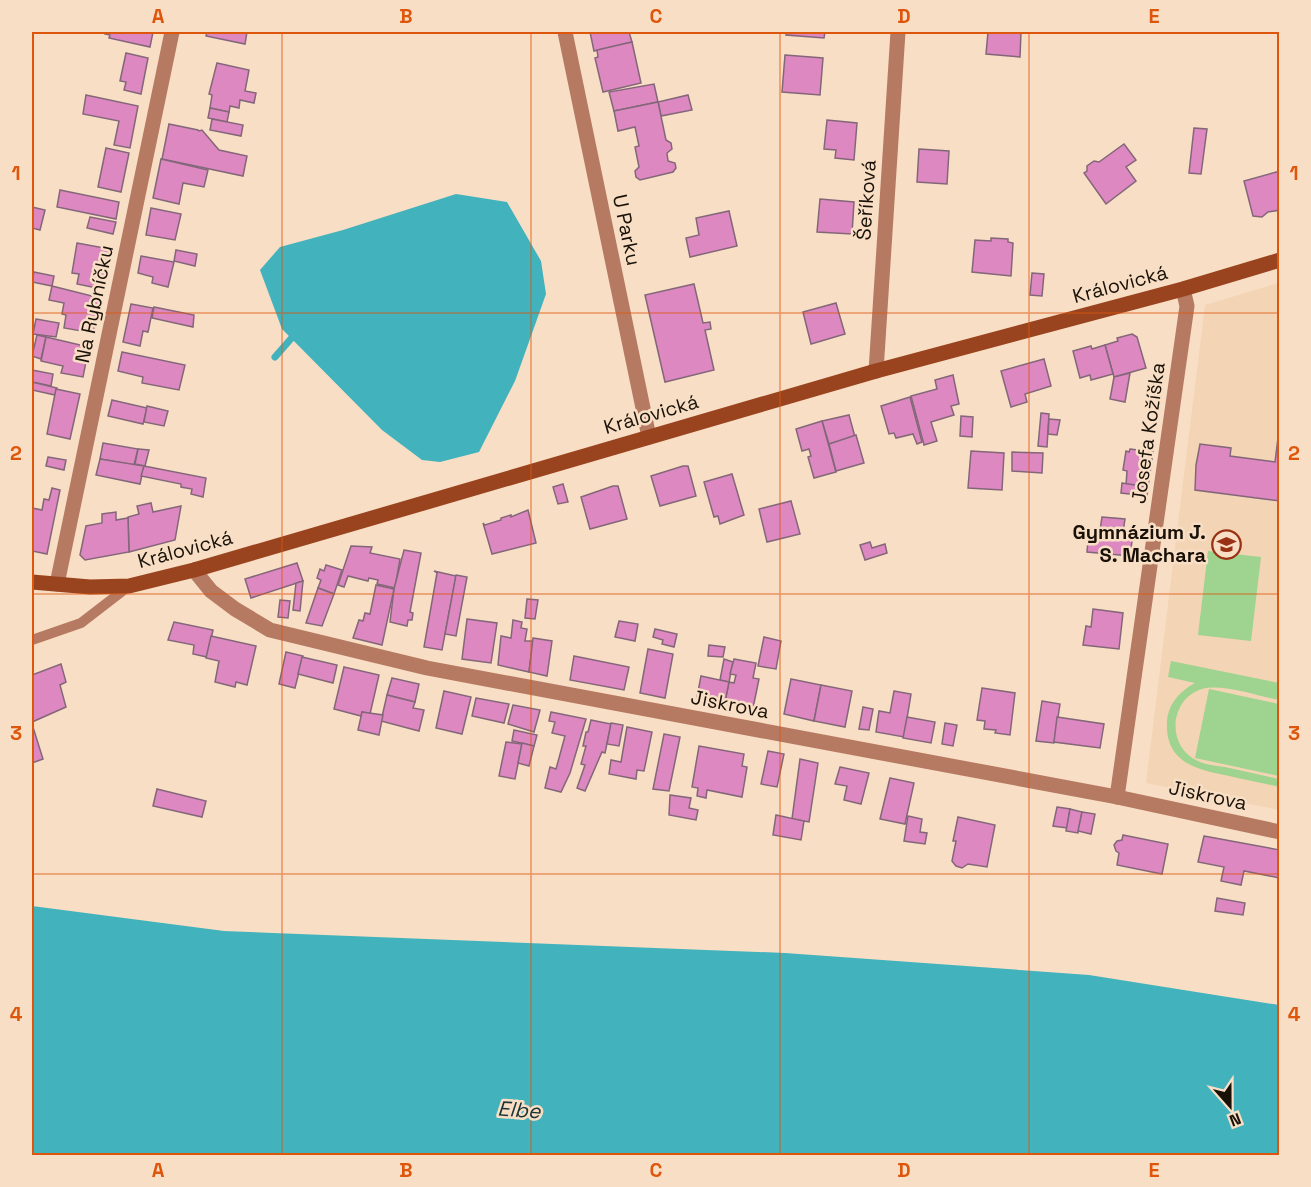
<svg xmlns="http://www.w3.org/2000/svg" width="1311" height="1187" viewBox="0 0 1311 1187" font-family="'Space Grotesk',sans-serif">
  <style>
    .built { fill: #f3d4b4 }
    .green { fill: #9ed48f }
    .water { fill: #42b2bd }
    .lines { fill: none; stroke-linecap: round; stroke-linejoin: round }
    .stream { stroke: #42b2bd; stroke-width: 7 }
    .building { fill: #dd88c1; stroke: #836779; stroke-width: 1.5 }
    .service { stroke: #b67a63; stroke-width: 10 }
    .minor { stroke: #b67a63; stroke-width: 15 }
    .secondary { stroke: #9a441f; stroke-width: 15 }
    .grid { fill: none; stroke: #de550c; stroke-width: 1.5; stroke-opacity: 0.55 }
    .labels { text-anchor: middle; stroke-width: 5; stroke-linejoin: round; paint-order: stroke }
    .street-label { font-size: 20px; fill: #191108; stroke: #f8dec4 }
    .poi-label { font-size: 20px; font-weight: bold; fill: #191108; stroke: #f8dec4; text-anchor: end }
    .water-label { font-size: 21px; font-style: italic; fill: #1a3335; stroke: #f8dec4 }
    .neatline { fill: none; stroke: #de550c; stroke-width: 2 }
    .grid-label { font-size: 20px; text-anchor: middle; font-weight: bold; fill: #de550c }
  </style>
  <rect width="100%" height="100%" fill="#f8dec4"/>
  <!-- built -->
  <polygon class="built" points="1279,283 1279,810 1146,783 1205,305"/>
  <!-- green -->
  <g class="green">
    <polygon points="1208,551 1261,557 1251,641 1198,635"/>
    <path d="M1171,661L1279,683V700C1258,696 1222,683 1202,689C1169,699 1166,747 1198,761C1206,765 1216,766 1225,767C1243,771 1261,775 1279,779V787C1263,783 1246,780 1229,776C1198,770 1165,763 1167,722C1168,704 1180,691 1195,683L1168,677Z"/>
    <polygon points="1209,689 1279,704 1279,776 1195,758"/>
  </g>
  <!-- water -->
  <g class="water">
    <polygon points="456,194 507,202 541,261 546,294 515,381 479,452 440,462 422,460 382,430 282,329 260,270 280,247 343,230"/>
    <polygon points="32,906 224,931 785,953 1089,975 1279,1005 1279,1155 32,1155"/>
  </g>
  <g class="lines">
    <!-- stream -->
    <polyline class="stream" points="275,357 296,333"/>
  </g>
  <!-- building -->
  <g class="building">
    <polygon points="106,32 153,32 150,47 109,38 110,35 105,34"/>
    <polygon points="207,32 247,32 245,44 206,36"/>
    <polygon points="590,32 629,32 632,42 594,51"/>
    <polygon points="787,32 825,32 824,38 786,35"/>
    <polygon points="988,32 1021,32 1020,57 986,54"/>
    <polygon points="632,42 641,83 603,92 595,58 598,57 597,50"/>
    <polygon points="126,53 148,58 141,94 124,90 126,82 120,81"/>
    <polygon points="785,55 823,58 820,95 782,92"/>
    <polygon points="217,63 249,70 245,91 256,93 254,103 240,100 239,108 230,106 229,112 210,108 212,95 209,94"/>
    <polygon points="654,84 658,102 614,111 609,92"/>
    <polygon points="86,95 138,106 130,148 114,145 119,121 83,114"/>
    <polygon points="688,95 692,110 661,116 658,102"/>
    <polygon points="658,102 666,140 671,143 672,149 667,153 668,161 675,163 676,168 673,172 640,180 636,177 635,171 639,167 635,147 639,146 635,127 618,131 614,111"/>
    <polygon points="210,108 229,112 227,122 208,118"/>
    <polygon points="212,119 243,125 241,136 210,130"/>
    <polygon points="827,120 857,123 854,160 835,158 836,150 824,149"/>
    <polygon points="169,124 198,130 199,131 202,130 219,150 247,156 243,176 162,159"/>
    <polygon points="1194,128 1207,129 1201,174 1189,173"/>
    <polygon points="1124,144 1136,160 1126,167 1136,181 1106,204 1084,173 1087,171 1087,166 1094,161 1099,162"/>
    <polygon points="106,148 129,153 121,192 98,187"/>
    <polygon points="919,149 949,151 947,184 917,182"/>
    <polygon points="161,159 208,170 204,187 183,183 179,204 153,198"/>
    <polygon points="1280,171 1280,210 1268,212 1262,217 1253,216 1244,181"/>
    <polygon points="60,190 119,202 116,219 57,207"/>
    <polygon points="820,199 854,202 852,234 817,232"/>
    <polygon points="32,207 45,210 40,230 32,228"/>
    <polygon points="151,208 181,214 175,240 146,235"/>
    <polygon points="729,211 737,246 690,257 686,238 699,235 696,218"/>
    <polygon points="90,217 116,222 113,234 87,228"/>
    <polygon points="991,238 1008,239 1008,242 1013,243 1011,276 972,272 975,240 991,241"/>
    <polygon points="77,243 110,249 102,289 77,284 79,274 72,273"/>
    <polygon points="176,250 197,254 195,266 174,261"/>
    <polygon points="141,256 174,262 168,287 152,283 153,277 138,273"/>
    <polygon points="34,272 54,276 52,286 32,282"/>
    <polygon points="1032,273 1044,274 1042,296 1030,295"/>
    <polygon points="694,284 703,323 710,322 711,329 705,330 714,370 665,382 645,295"/>
    <polygon points="52,286 100,298 93,333 64,328 66,315 62,314 64,303 49,300"/>
    <polygon points="836,303 845,334 811,344 803,312"/>
    <polygon points="131,304 153,308 148,332 143,331 140,346 123,342"/>
    <polygon points="154,307 194,315 193,327 152,318"/>
    <polygon points="36,319 59,323 56,337 33,334"/>
    <polygon points="1132,334 1137,337 1146,368 1114,377 1105,345 1118,341 1117,338"/>
    <polygon points="37,335 46,337 41,359 32,356"/>
    <polygon points="46,337 89,347 83,377 61,373 63,366 41,361"/>
    <polygon points="1105,345 1113,374 1091,380 1090,375 1080,378 1073,351 1091,346 1092,349"/>
    <polygon points="122,352 185,365 179,390 142,383 143,377 118,371"/>
    <polygon points="1044,359 1051,386 1025,394 1027,402 1011,407 1001,371"/>
    <polygon points="32,370 53,374 51,386 32,382"/>
    <polygon points="1130,373 1125,402 1110,399 1114,377"/>
    <polygon points="953,375 959,404 951,406 954,415 931,422 937,441 924,445 911,396 937,389 935,380"/>
    <polygon points="32,382 57,388 55,395 32,390"/>
    <polygon points="56,389 80,394 70,439 47,434"/>
    <polygon points="910,397 922,442 917,444 913,434 896,438 894,433 889,434 881,406"/>
    <polygon points="112,400 147,408 143,424 108,416"/>
    <polygon points="147,406 168,411 164,426 144,422"/>
    <polygon points="1041,413 1049,414 1047,447 1038,446"/>
    <polygon points="849,415 855,437 829,444 822,421"/>
    <polygon points="961,416 973,417 972,437 960,436"/>
    <polygon points="1049,419 1060,420 1057,435 1048,434"/>
    <polygon points="822,421 836,472 814,478 808,457 811,456 809,449 802,451 796,429"/>
    <polygon points="1280,422 1280,501 1195,490 1196,465 1200,444 1231,448 1230,456 1275,462"/>
    <polygon points="856,435 864,463 836,471 829,444"/>
    <polygon points="103,443 138,449 134,465 100,459"/>
    <polygon points="138,449 149,450 145,466 135,464"/>
    <polygon points="1130,449 1153,452 1148,487 1126,485 1127,471 1123,470 1126,451 1129,452"/>
    <polygon points="971,451 1004,453 1002,490 968,488"/>
    <polygon points="1012,452 1043,453 1042,473 1012,471"/>
    <polygon points="48,457 66,460 64,470 46,466"/>
    <polygon points="100,459 144,466 140,484 96,475"/>
    <polygon points="144,466 206,478 203,497 191,494 192,489 181,487 181,484 141,476"/>
    <polygon points="683,466 688,466 696,496 660,506 651,476"/>
    <polygon points="732,474 744,515 720,524 718,516 714,517 704,482"/>
    <polygon points="1122,483 1148,487 1147,496 1121,493"/>
    <polygon points="563,484 568,502 558,504 553,487"/>
    <polygon points="613,486 618,486 627,519 590,529 581,497"/>
    <polygon points="52,488 60,490 47,554 32,551 32,508 42,510 44,499 49,500"/>
    <polygon points="791,501 800,534 767,542 759,509"/>
    <polygon points="151,503 153,512 181,506 175,540 129,552 128,517 139,514 137,506"/>
    <polygon points="528,510 536,543 492,554 483,523 485,525 501,520 501,518 511,515 511,517"/>
    <polygon points="116,512 116,520 128,518 129,552 85,560 80,555 86,526 102,523 102,514"/>
    <polygon points="1102,517 1125,519 1123,532 1133,534 1130,556 1087,552 1089,529 1100,530"/>
    <polygon points="870,542 872,548 885,544 887,553 865,560 860,545"/>
    <polygon points="351,546 372,547 370,553 400,559 395,588 377,584 378,580 369,578 368,581 348,576 344,587 338,585"/>
    <polygon points="404,550 421,553 410,612 413,613 412,620 408,620 407,626 390,622 394,589"/>
    <polygon points="297,563 303,581 251,598 245,579"/>
    <polygon points="326,565 342,570 334,594 318,588 321,580 317,578 320,569 324,571"/>
    <polygon points="434,571 456,576 442,650 424,647 437,573"/>
    <polygon points="456,575 467,577 456,636 445,634"/>
    <polygon points="303,581 300,611 293,610 296,583"/>
    <polygon points="376,585 394,589 382,645 353,638 359,620 363,621 365,613 370,614"/>
    <polygon points="318,588 334,594 322,626 306,623"/>
    <polygon points="527,599 538,600 535,619 525,618"/>
    <polygon points="280,600 290,601 288,618 278,617"/>
    <polygon points="1093,609 1123,613 1119,649 1083,645 1086,626 1091,627"/>
    <polygon points="467,619 497,623 491,663 462,659"/>
    <polygon points="513,620 522,622 521,628 527,629 525,641 533,641 529,672 498,665 501,636 511,638"/>
    <polygon points="619,621 638,624 635,641 615,637"/>
    <polygon points="174,622 213,630 207,657 193,654 194,645 168,640"/>
    <polygon points="655,629 677,634 674,647 662,644 663,640 653,637"/>
    <polygon points="211,636 256,646 247,685 236,682 235,687 215,682 219,661 206,658"/>
    <polygon points="764,637 781,641 776,669 758,666"/>
    <polygon points="533,638 552,641 547,676 529,672"/>
    <polygon points="709,645 725,647 723,657 708,656"/>
    <polygon points="648,649 673,654 665,698 640,693"/>
    <polygon points="286,652 303,656 295,688 279,684"/>
    <polygon points="574,656 629,667 624,690 570,680"/>
    <polygon points="302,657 337,665 333,683 298,674"/>
    <polygon points="724,659 733,662 729,682 720,680"/>
    <polygon points="734,659 756,663 753,678 759,679 753,708 725,702 729,682 734,683 736,675 730,674"/>
    <polygon points="61,664 66,682 60,685 66,707 32,722 32,675"/>
    <polygon points="344,667 379,675 370,714 362,712 361,716 334,709"/>
    <polygon points="701,676 729,682 725,702 697,697"/>
    <polygon points="392,678 419,684 415,702 387,695"/>
    <polygon points="791,679 821,685 814,721 784,714"/>
    <polygon points="821,685 852,691 845,727 814,721"/>
    <polygon points="982,688 1015,693 1010,735 995,733 996,730 984,729 985,721 977,720"/>
    <polygon points="444,691 471,697 462,734 436,728"/>
    <polygon points="894,691 911,694 904,737 876,732 879,711 890,713"/>
    <polygon points="387,695 415,702 413,708 424,710 419,731 381,721"/>
    <polygon points="476,698 509,704 504,723 472,716"/>
    <polygon points="1042,701 1060,704 1054,743 1036,741"/>
    <polygon points="513,705 540,710 534,732 508,724"/>
    <polygon points="863,707 873,709 869,730 859,729"/>
    <polygon points="362,712 383,715 379,735 358,730"/>
    <polygon points="551,712 586,719 570,773 561,792 545,788 550,767 556,769 565,736 552,733 555,722 549,721"/>
    <polygon points="907,717 935,722 931,743 903,738"/>
    <polygon points="1057,717 1104,724 1100,748 1054,742"/>
    <polygon points="591,720 611,724 605,753 602,752 585,791 577,788 585,765 581,764 586,746 583,746 586,732 588,732"/>
    <polygon points="611,723 623,725 619,746 607,744"/>
    <polygon points="945,723 957,725 953,746 942,744"/>
    <polygon points="32,724 43,759 32,763"/>
    <polygon points="627,727 652,732 644,771 637,770 636,779 609,774 611,760 621,762"/>
    <polygon points="514,730 537,735 534,746 512,741"/>
    <polygon points="664,734 680,737 669,791 653,789"/>
    <polygon points="506,742 522,744 515,779 499,776"/>
    <polygon points="522,743 534,746 529,766 518,763"/>
    <polygon points="699,746 744,754 742,766 747,767 742,797 707,790 706,798 697,796 698,788 692,787"/>
    <polygon points="768,751 784,754 777,787 761,784"/>
    <polygon points="800,759 818,763 809,822 792,819"/>
    <polygon points="840,767 869,773 861,804 844,800 847,786 835,784"/>
    <polygon points="890,778 914,783 905,824 880,819"/>
    <polygon points="157,789 206,801 202,817 153,806"/>
    <polygon points="670,795 691,798 689,808 698,810 696,820 669,815"/>
    <polygon points="1057,807 1070,809 1067,828 1053,826"/>
    <polygon points="1070,809 1082,812 1078,833 1066,831"/>
    <polygon points="1082,812 1095,814 1091,834 1078,831"/>
    <polygon points="776,815 804,821 801,840 773,835"/>
    <polygon points="908,816 922,819 920,832 927,833 925,844 904,841"/>
    <polygon points="958,817 995,825 987,867 968,864 962,868 956,866 952,861 956,841 953,841"/>
    <polygon points="1123,835 1168,844 1162,874 1117,865 1119,853 1116,851 1114,845 1117,841 1122,840"/>
    <polygon points="1204,836 1280,850 1280,878 1244,871 1241,885 1221,881 1224,867 1198,862"/>
    <polygon points="1217,898 1245,903 1243,915 1215,911"/>
  </g>
  <g class="lines">
    <!-- service -->
    <polyline class="service" points="32,640 81,623 129,586"/>
    <!-- minor -->
    <g class="minor">
      <polyline points="565,32 649,437"/>
      <polyline points="876,371 898,32"/>
      <polyline points="194,570 211,591 235,609 270,630 427,668 1117,797 1280,832"/>
      <polyline points="57,584 172,32"/>
      <polyline points="1117,797 1187,306 1183,289"/>
    </g>
    <!-- secondary -->
    <polyline class="secondary" points="32,582 90,587 129,586 194,570 876,371 1183,289 1280,260"/>
  </g>
  <!-- grid -->
  <path class="grid" d="M282,32V1156M531,32V1156M780,32V1156M1029,32V1156M32,313H1280M32,594H1280M32,874H1280"/>
  <!-- icons -->
  <defs>
    <symbol id="school-ring" viewBox="-11 -11 22 22"><circle r="9.5" fill="#f8dec4" stroke="#993115" stroke-width="1.5"/><path d="M0-5L7-2L0 1L-7-2ZM-4 1L0 2.5L4 1V4Q0 6-4 4Z" fill="#993115"/></symbol>
  </defs>
  <g fill-rule="evenodd">
    <use href="#school-ring" x="1210" y="528" width="33" height="33"/>
  </g>
  <g class="labels">
    <!-- street labels -->
    <g class="street-label">
      <text transform="translate(866 200) rotate(-86)" y="7">Šeříková</text>
      <text transform="translate(627 230) rotate(78)" y="7">U Parku</text>
      <text transform="translate(1120 284) rotate(-15)" y="7">Královická</text>
      <text transform="translate(94 304) rotate(-78)" y="7">Na Rybníčku</text>
      <text transform="translate(651 414) rotate(-16)" y="7">Královická</text>
      <text transform="translate(1148 433) rotate(-82)" y="7">Josefa Kožíška</text>
      <text transform="translate(185 549) rotate(-15)" y="7">Královická</text>
      <text transform="translate(730 704) rotate(11)" y="7">Jiskrova</text>
      <text transform="translate(1208 795) rotate(12)" y="7">Jiskrova</text>
    </g>
    <!-- poi labels -->
    <g class="poi-label">
      <text x="1206" y="539">Gymnázium J.<tspan x="1206" dy="23">S. Machara</tspan></text>
    </g>
    <!-- water labels -->
    <g class="water-label">
      <text transform="translate(519 1110) rotate(4)" y="7">Elbe</text>
    </g>
  </g>
  <!-- border -->
  <rect width="1311" height="1187" fill="none" stroke="#f8dec4" stroke-width="66"/>
  <!-- north arrow -->
  <g transform="translate(1230 1106) rotate(159)" stroke="#f8dec4" stroke-width="4.5" paint-order="stroke">
  <path d="M0-4.5L10 22L0 15L-10 22Z" fill="#191108"/>
  <text y="-9" font-size="16" font-weight="bold" text-anchor="middle" fill="#191108">N</text>
  </g>
  <rect x="33" y="33" width="1245" height="1121" class="neatline"/>
  <g class="grid-label">
    <text x="158" y="23">A</text>
    <text x="406" y="23">B</text>
    <text x="656" y="23">C</text>
    <text x="904" y="23">D</text>
    <text x="1154" y="23">E</text>
    <text x="16" y="180">1</text>
    <text x="1294" y="180">1</text>
    <text x="16" y="460">2</text>
    <text x="1294" y="460">2</text>
    <text x="16" y="740">3</text>
    <text x="1294" y="740">3</text>
    <text x="16" y="1021">4</text>
    <text x="1294" y="1021">4</text>
    <text x="158" y="1177">A</text>
    <text x="406" y="1177">B</text>
    <text x="656" y="1177">C</text>
    <text x="904" y="1177">D</text>
    <text x="1154" y="1177">E</text>
  </g>
</svg>
